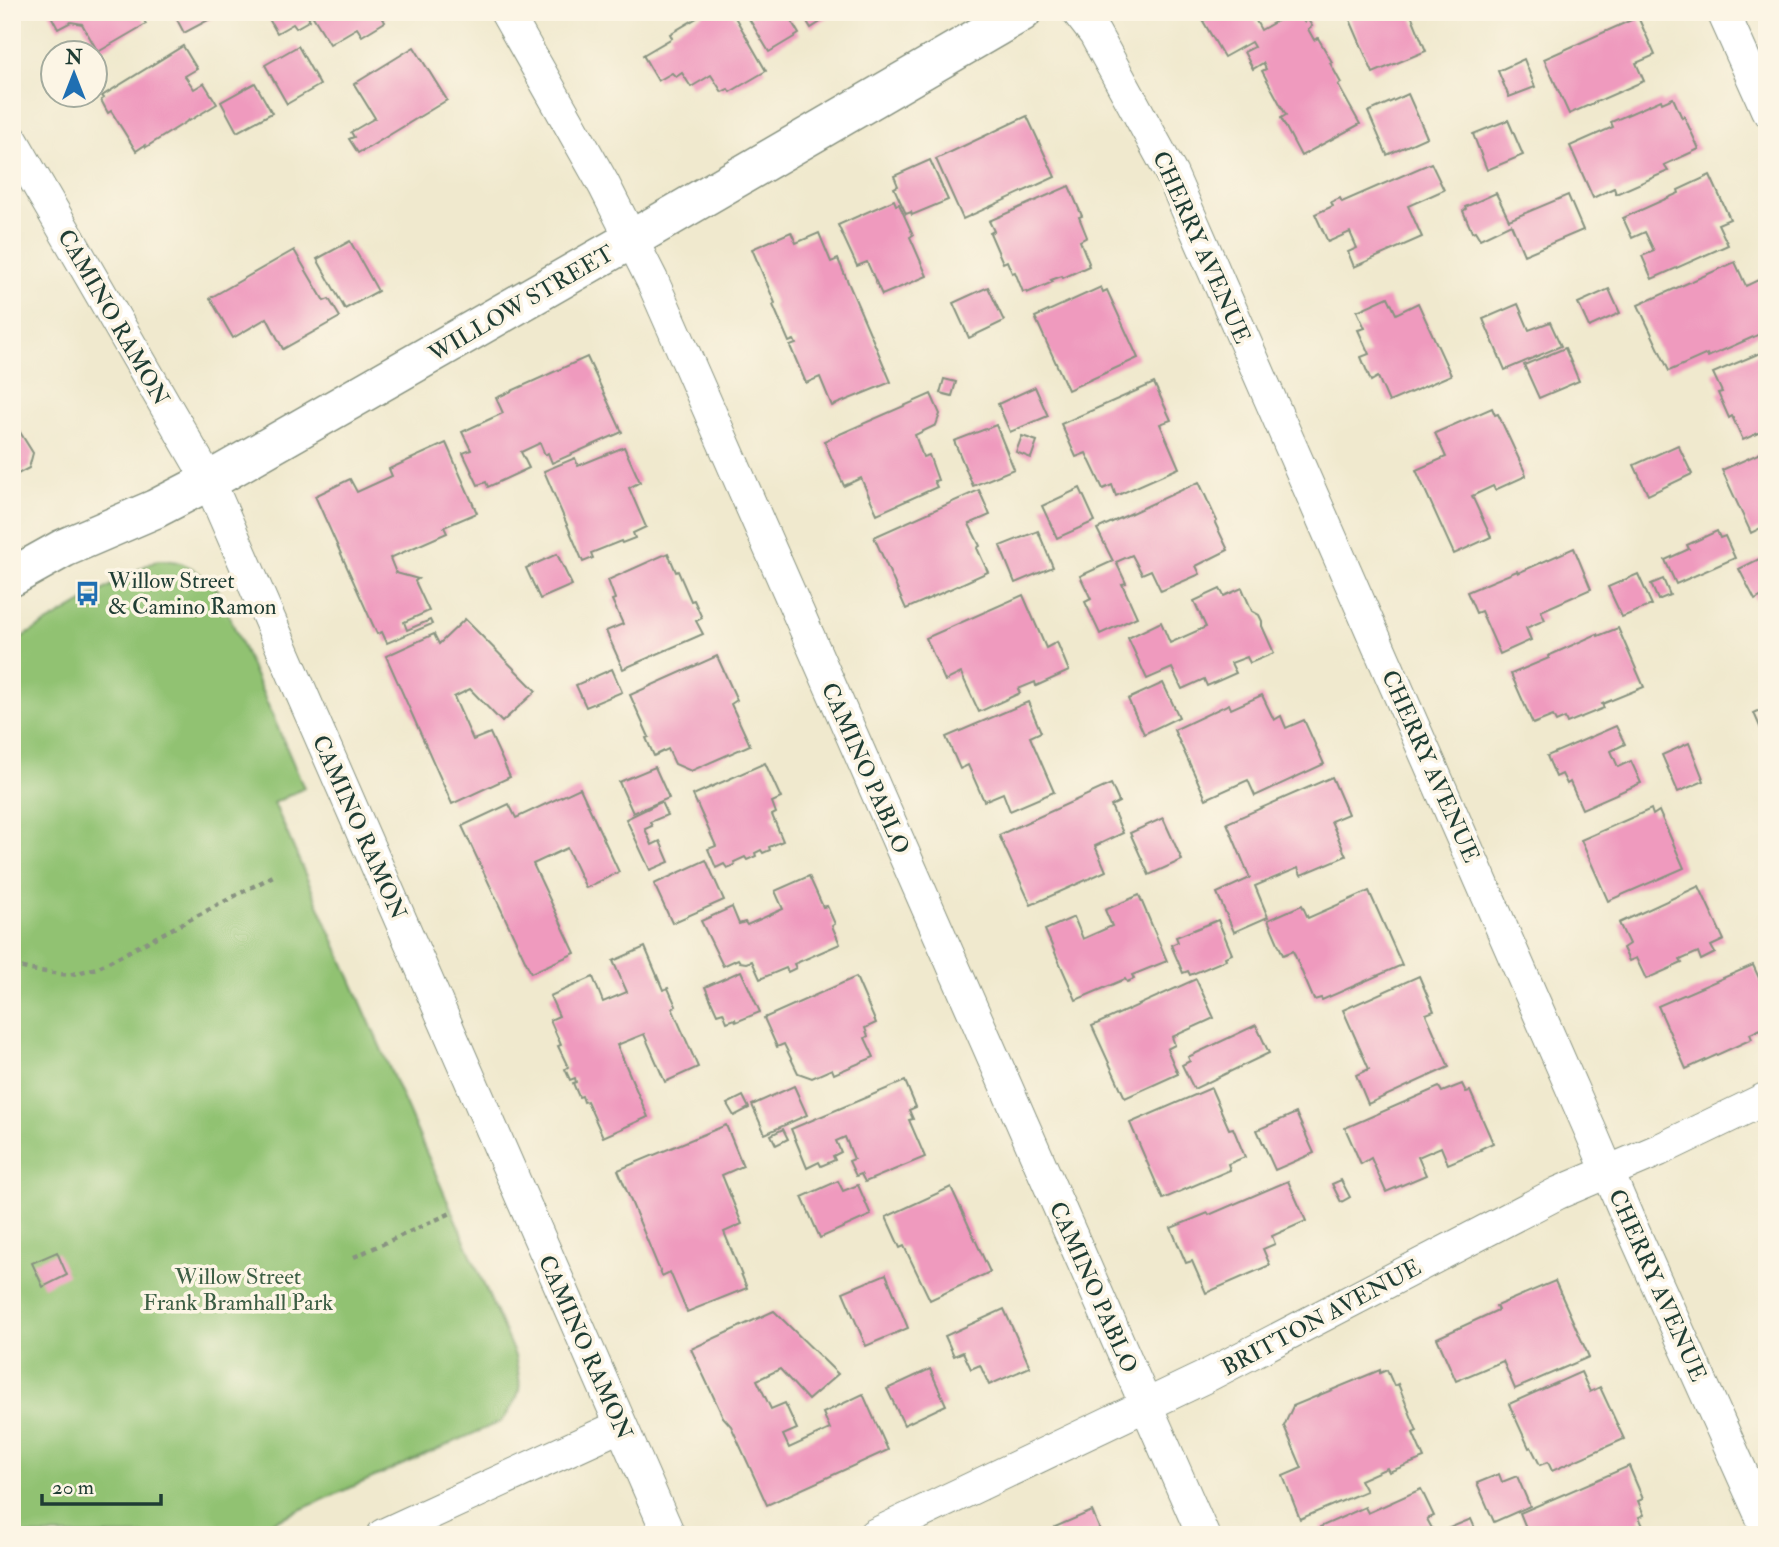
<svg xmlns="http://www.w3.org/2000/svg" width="1779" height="1547" viewBox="0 0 1779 1547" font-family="'IM FELL Double Pica',serif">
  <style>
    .green { fill: #91c272; stroke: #588053; stroke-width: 2 }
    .building { fill: #ef9abe }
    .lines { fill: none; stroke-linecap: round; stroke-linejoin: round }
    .minor-casing { stroke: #889381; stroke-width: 34 }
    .secondary-casing { stroke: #889381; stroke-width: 41 }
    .path { stroke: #889381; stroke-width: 4.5; stroke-dasharray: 5 5; stroke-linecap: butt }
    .minor { stroke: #fff; stroke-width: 32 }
    .secondary { stroke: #fff; stroke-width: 38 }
    .labels { text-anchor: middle; stroke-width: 7; stroke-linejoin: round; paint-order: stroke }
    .street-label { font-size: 23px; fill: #1f3d34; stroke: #fcf5e5 }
    .poi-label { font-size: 23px; fill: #1f3d34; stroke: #fcf5e5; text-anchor: start }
    .park-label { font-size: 23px; fill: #3c5e44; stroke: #fcf5e5 }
  </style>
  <rect width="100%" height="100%" fill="#fcf5e5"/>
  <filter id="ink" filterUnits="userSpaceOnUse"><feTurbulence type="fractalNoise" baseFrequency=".0143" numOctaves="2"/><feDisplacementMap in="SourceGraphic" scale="14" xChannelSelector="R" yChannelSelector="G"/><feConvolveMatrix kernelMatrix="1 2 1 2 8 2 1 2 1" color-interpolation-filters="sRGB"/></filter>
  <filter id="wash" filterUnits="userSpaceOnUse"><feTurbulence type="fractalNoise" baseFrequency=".00686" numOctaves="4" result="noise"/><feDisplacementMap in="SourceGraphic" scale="28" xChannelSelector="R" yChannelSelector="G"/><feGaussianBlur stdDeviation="1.57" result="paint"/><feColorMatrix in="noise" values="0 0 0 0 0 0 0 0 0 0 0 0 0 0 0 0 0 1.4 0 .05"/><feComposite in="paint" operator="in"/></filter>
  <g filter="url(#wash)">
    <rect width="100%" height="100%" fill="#f0e9ce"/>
    <!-- green -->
    <path class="green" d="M158,560C186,559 199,572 218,590L304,788L274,803L515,1356C522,1391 523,1391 502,1421L243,1535H12V643L145,566Z"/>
    <g id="blocks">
      <!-- building -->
      <g class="building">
        <polygon points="49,12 139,12 146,24 98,52 82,24 71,22 58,29"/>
        <polygon points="173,12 216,12 218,15 184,33"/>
        <polygon points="265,12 394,12 383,19 385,22 362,36 357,28 330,44 312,15 308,17 310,20 296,28 293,24 277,33"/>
        <polygon points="707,12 732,12 766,71 730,92 728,89 722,92 711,75 691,87 682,73 676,77 672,73 658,81 643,55 672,38 670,34"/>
        <polygon points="757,12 786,12 799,34 769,52 748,17"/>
        <polygon points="801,12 836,12 811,28"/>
        <polygon points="1219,12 1251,12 1261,30 1293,12 1299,12 1304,22 1308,20 1312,26 1308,29 1314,40 1318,38 1332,62 1330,63 1341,83 1338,85 1360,124 1301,156 1281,118 1286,115 1262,71 1266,69 1263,63 1253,69 1244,52 1254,47 1251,42 1224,57 1203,21"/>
        <polygon points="1343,12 1403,12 1404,14 1410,12 1426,51 1373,73 1348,15 1345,16"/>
        <polygon points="1638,17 1655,55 1636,63 1644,81 1569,114 1544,59"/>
        <polygon points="183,46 197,69 185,76 194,89 204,83 217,104 189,121 188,120 186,122 146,147 145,145 136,151 111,111 108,113 101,100 104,98 102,96"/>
        <polygon points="298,46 320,85 287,104 265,65"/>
        <polygon points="414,47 447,100 363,151 363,150 358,153 349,139 354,137 351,132 375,118 354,84"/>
        <polygon points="1524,59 1535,87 1509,97 1498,71"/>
        <polygon points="255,83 272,113 237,132 221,102"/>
        <polygon points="1408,94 1427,137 1387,155 1368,112"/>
        <polygon points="1673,98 1682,118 1684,116 1699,149 1664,165 1668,171 1616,194 1614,188 1593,198 1570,146 1613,127 1611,122 1661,100 1662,103"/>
        <polygon points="1027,116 1055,177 963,219 936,159"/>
        <polygon points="1508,120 1523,155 1487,170 1473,134"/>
        <polygon points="930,160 948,200 912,215 911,212 906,214 894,188 898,186 894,176"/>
        <polygon points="1431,163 1444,190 1408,206 1422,237 1354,267 1348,252 1357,248 1350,232 1328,242 1315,214 1333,206 1331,202 1340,198 1342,202"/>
        <polygon points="1710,175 1730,219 1718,224 1728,245 1652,279 1642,256 1654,251 1645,232 1632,238 1623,218 1679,193 1678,190"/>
        <polygon points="1069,186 1082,216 1079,217 1087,237 1080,241 1089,263 1088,264 1089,266 1063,278 1062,276 1051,280 1053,282 1027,293 1026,291 1023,292 1015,272 1012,273 1007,261 1003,263 990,233 994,231 989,221"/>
        <polygon points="1496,193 1509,220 1568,195 1583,230 1524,255 1511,224 1480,239 1475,231 1472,232 1463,211 1466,209 1465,207"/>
        <polygon points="894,200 896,205 899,204 913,235 910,237 927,276 882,295 867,262 857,266 838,225"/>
        <polygon points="791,232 796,243 819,233 831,262 838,259 891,382 832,406 820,377 806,383 790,346 796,344 794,340 789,342 773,305 775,303 752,249"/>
        <polygon points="350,241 378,291 345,309 317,259"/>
        <polygon points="294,250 324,301 329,299 340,317 283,349 267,318 233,338 210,298"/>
        <polygon points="1735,262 1746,286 1758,280 1767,300 1767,331 1708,357 1707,354 1669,371 1638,305"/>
        <polygon points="988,287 1004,321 969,338 953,303"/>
        <polygon points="1101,287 1103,292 1107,290 1138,358 1068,390 1035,317"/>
        <polygon points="1609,289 1620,313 1589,327 1578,303"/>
        <polygon points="1388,297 1396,314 1418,303 1451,375 1389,402 1378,377 1371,381 1361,357 1369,354 1358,330 1365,328 1357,311"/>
        <polygon points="1518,304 1529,330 1550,322 1561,346 1505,370 1483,319"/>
        <polygon points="1565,348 1579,381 1539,398 1524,365"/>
        <polygon points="1767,350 1767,429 1743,440 1732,416 1729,418 1718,393 1722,392 1713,373"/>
        <polygon points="587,357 622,432 552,463 548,453 545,455 540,443 521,452 529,468 488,487 486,482 478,485 463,453 471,450 462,432 503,413 496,398"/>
        <polygon points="944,379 956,382 952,396 940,393"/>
        <polygon points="1154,383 1171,420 1160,424 1179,468 1116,496 1112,485 1103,489 1086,453 1076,457 1061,424"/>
        <polygon points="1035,387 1048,416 1010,432 998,404"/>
        <polygon points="931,394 940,414 936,425 915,435 923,457 929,455 938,480 934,481 937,487 877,514 861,478 844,486 824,441"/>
        <polygon points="1492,408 1495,415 1498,414 1525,472 1526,476 1495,490 1493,486 1472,496 1491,537 1454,554 1416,470 1446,457 1435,433"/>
        <polygon points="996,425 1014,469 973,486 954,441"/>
        <polygon points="12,427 15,431 18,429 33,453 29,468 12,477"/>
        <polygon points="1022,436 1037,441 1031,458 1016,452"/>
        <polygon points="446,443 477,513 444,527 447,533 390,558 396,573 418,579 415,581 429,611 404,622 407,630 430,620 432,624 387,643 382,632 377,634 315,496 350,479 357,492 392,476 389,469"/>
        <polygon points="1678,445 1692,474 1648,495 1634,465"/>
        <polygon points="624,447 640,482 629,488 646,527 633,533 635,538 622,543 621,541 591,553 593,558 583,562 544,471 575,458 578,466"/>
        <polygon points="1767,450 1767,525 1751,533 1722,470"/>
        <polygon points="1199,482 1217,521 1215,523 1228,550 1196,566 1200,574 1161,591 1151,570 1142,574 1132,555 1116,562 1126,583 1122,584 1137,617 1100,634 1085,602 1091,599 1080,576 1113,561 1097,529"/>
        <polygon points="1080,488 1095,521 1057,538 1042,506"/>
        <polygon points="979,490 990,515 969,524 980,546 977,548 988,572 906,609 874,537"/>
        <polygon points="1038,531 1053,567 1015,583 1000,546"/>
        <polygon points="1717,531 1720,538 1725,536 1735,558 1676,584 1665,560 1689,549 1687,545"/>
        <polygon points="1574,548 1591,589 1541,611 1545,620 1526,628 1531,640 1500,654 1481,611 1476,613 1467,592 1517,571 1518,573"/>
        <polygon points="668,553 676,572 678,571 691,601 694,600 702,618 696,621 703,634 623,669 606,631 623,624 612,600 615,599 608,580"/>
        <polygon points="557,554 572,585 540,599 526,568"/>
        <polygon points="1767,555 1767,601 1764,595 1755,600 1739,569"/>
        <polygon points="1638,574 1652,605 1622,617 1608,587"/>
        <polygon points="1663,579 1670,595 1658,600 1651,584"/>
        <polygon points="1242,588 1252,611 1259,615 1262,621 1262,626 1274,653 1250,663 1247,657 1231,663 1236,673 1207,686 1204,679 1182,689 1172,668 1147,679 1128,638 1161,622 1170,643 1206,627 1194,601 1220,589 1224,596"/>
        <polygon points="1023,595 1046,648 1057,642 1069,671 1036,686 1035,682 1018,689 1020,693 979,712 961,673 945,681 926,638"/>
        <polygon points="465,619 536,691 502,722 470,689 454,697 473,740 490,733 510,777 452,804 386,656 434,634 439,644"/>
        <polygon points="1618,628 1644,687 1602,704 1604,708 1567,723 1565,718 1556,722 1553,716 1533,724 1511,674 1549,658 1548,656 1597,634 1598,636"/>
        <polygon points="717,656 737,700 731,704 750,745 691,771 675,764 668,749 654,756 646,738 649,737 630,695"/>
        <polygon points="612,669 622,692 586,707 576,685"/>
        <polygon points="1163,683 1179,717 1144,734 1128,699"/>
        <polygon points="1262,695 1274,720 1281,716 1286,728 1304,720 1324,764 1255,796 1248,780 1206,799 1174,730 1229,704 1231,709"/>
        <polygon points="1028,702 1041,732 1030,737 1054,792 1010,811 1003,793 984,801 968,765 960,769 946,737"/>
        <polygon points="1767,707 1767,743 1754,713"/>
        <polygon points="1616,726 1625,744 1611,751 1618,767 1631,761 1641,783 1582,809 1570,782 1567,784 1562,774 1556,777 1547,756"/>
        <polygon points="1689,743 1704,781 1678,792 1662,755"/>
        <polygon points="765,763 781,798 772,802 776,813 772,815 783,841 769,847 770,850 763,853 761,850 755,853 756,856 747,860 745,857 734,862 735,865 727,868 724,864 716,868 708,849 716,846 693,795"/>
        <polygon points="655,767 669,798 633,813 619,782"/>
        <polygon points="1332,777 1348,814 1331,821 1346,856 1301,875 1298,868 1255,886 1268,917 1234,932 1217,893 1250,878 1227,823"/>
        <polygon points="1111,784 1119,802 1111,806 1123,833 1095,846 1106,871 1031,905 999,835"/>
        <polygon points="580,788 619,872 586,888 567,848 533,864 575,953 531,973 462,826 509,804 516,818"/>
        <polygon points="661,802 667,815 650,822 652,826 645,829 652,845 660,841 669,862 650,870 626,819"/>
        <polygon points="1651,809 1653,815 1659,811 1684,868 1608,901 1581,840"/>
        <polygon points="1163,818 1182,860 1149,875 1130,833"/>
        <polygon points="706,860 724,900 672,923 654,884"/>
        <polygon points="809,876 823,907 827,906 835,924 832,926 840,944 794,964 796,968 788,972 786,968 760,979 752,961 746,963 740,962 738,959 723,966 701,921 732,907 739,924 745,922 747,925 783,909 775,891"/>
        <polygon points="1699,886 1724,940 1711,946 1715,953 1701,960 1698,952 1680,960 1682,963 1646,979 1636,958 1629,961 1623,948 1629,944 1619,923"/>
        <polygon points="1369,891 1402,965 1322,1000 1321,998 1314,1000 1293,951 1283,955 1268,920 1302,905 1308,918"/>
        <polygon points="1139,895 1167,961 1132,975 1134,979 1127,982 1125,979 1076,1000 1045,930 1074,917 1083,939 1112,926 1105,910"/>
        <polygon points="1218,920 1232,954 1225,957 1226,960 1190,975 1188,971 1183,973 1171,945 1178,942 1176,937"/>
        <polygon points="645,947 663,990 668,988 676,1006 672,1008 698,1067 665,1082 644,1034 617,1045 648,1117 603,1137 587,1101 584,1102 582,1096 579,1097 573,1083 576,1082 575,1078 570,1080 565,1069 568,1067 558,1046 561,1045 550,1020 559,1016 550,996 593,977 603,1002 627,992 613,961"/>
        <polygon points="1753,965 1767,995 1767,1026 1750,1034 1752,1039 1686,1069 1658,1006"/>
        <polygon points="741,971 760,1012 736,1022 735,1019 727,1022 723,1012 717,1014 705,987"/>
        <polygon points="1419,976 1434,1011 1426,1014 1449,1067 1368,1104 1356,1075 1369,1069 1343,1010"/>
        <polygon points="856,977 876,1023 865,1028 868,1036 865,1038 874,1057 834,1074 832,1069 812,1078 798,1073 784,1044 777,1047 764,1018"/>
        <polygon points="1196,979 1214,1018 1172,1037 1175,1045 1167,1049 1178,1074 1125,1098 1092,1026"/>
        <polygon points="1256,1025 1269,1053 1194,1089 1182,1065 1190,1061 1188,1057"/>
        <polygon points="905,1081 916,1107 909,1110 913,1119 909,1120 925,1157 865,1182 861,1174 856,1176 849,1161 854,1159 845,1137 836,1141 841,1152 833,1156 835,1160 821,1166 819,1162 807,1168 791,1129"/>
        <polygon points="1462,1084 1466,1092 1470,1091 1493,1143 1480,1149 1481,1150 1448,1164 1441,1147 1418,1157 1426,1175 1386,1192 1371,1158 1361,1164 1345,1128 1439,1087 1442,1092"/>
        <polygon points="794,1086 807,1115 765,1134 752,1105"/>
        <polygon points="1211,1088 1229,1129 1233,1128 1245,1157 1228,1164 1230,1170 1163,1199 1130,1123"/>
        <polygon points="743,1096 749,1108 734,1116 727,1104"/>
        <polygon points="1296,1113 1314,1153 1275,1170 1257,1130"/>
        <polygon points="726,1125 743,1166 722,1175 742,1224 724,1232 747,1288 687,1312 670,1272 662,1276 618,1170"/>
        <polygon points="783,1129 788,1139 776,1145 771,1135"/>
        <polygon points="1341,1180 1350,1197 1341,1202 1332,1184"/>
        <polygon points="838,1181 843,1191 858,1185 871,1215 820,1238 802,1197"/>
        <polygon points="1288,1181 1306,1221 1272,1236 1275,1244 1263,1249 1270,1265 1206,1293 1192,1261 1186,1263 1171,1228 1208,1213 1209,1215"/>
        <polygon points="951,1187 990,1272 930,1300 904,1246 900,1248 886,1217"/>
        <polygon points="57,1252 67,1275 43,1287 32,1263"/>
        <polygon points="886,1274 908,1328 866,1346 843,1292"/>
        <polygon points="1555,1281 1589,1357 1515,1389 1503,1361 1456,1381 1437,1338 1498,1310 1496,1306"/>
        <polygon points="1004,1309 1030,1367 989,1385 980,1365 971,1369 963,1352 954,1356 945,1336"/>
        <polygon points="774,1311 838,1374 808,1400 780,1369 757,1380 771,1409 785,1403 797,1429 783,1435 789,1448 830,1429 823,1413 863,1394 888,1450 767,1505 731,1426 723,1417 691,1349"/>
        <polygon points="930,1369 946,1405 904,1425 887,1389"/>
        <polygon points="1380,1370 1380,1373 1387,1370 1394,1386 1398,1384 1417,1431 1413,1433 1424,1458 1389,1472 1387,1468 1360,1480 1366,1491 1300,1519 1283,1476 1302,1468 1284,1426 1293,1406"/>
        <polygon points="1581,1372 1590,1392 1600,1387 1624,1439 1552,1471 1548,1462 1540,1465 1531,1447 1529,1448 1509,1404"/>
        <polygon points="1629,1466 1643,1499 1638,1501 1644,1515 1639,1517 1647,1535 1529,1535 1520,1513"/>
        <polygon points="1499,1474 1502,1482 1517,1476 1530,1506 1494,1522 1477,1483"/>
        <polygon points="1421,1489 1434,1516 1427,1519 1435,1534 1471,1519 1478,1535 1323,1535 1320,1527 1365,1507 1368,1513"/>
        <polygon points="1092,1511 1102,1535 1051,1535 1058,1532 1055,1527"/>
      </g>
    </g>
  </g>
  <g filter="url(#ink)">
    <use href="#blocks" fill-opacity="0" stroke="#889381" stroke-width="2"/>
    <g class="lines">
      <defs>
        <g id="minor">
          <polyline points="506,12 604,185 652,280 1203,1535"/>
          <polyline points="1078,12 1095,34 1172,175 1591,1132 1628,1219 1767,1529"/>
          <polyline points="1723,12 1767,110"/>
          <polyline points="12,140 209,481 669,1535"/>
          <polyline points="383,1535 620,1426"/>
          <polyline points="874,1535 1203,1378 1558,1193 1659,1150 1767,1098"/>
        </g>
        <polyline id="secondary" points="12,577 64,548 155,509 209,481 632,239 1022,12"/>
      </defs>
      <!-- minor casing -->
      <use href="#minor" class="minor-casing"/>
      <!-- secondary casing -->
      <use href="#secondary" class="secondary-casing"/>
      <!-- path -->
      <g class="path">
        <polyline points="12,965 31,970 69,975 97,968 277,874"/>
        <polyline points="354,1257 451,1213"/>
      </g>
      <!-- minor -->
      <use href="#minor" class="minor"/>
      <!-- secondary -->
      <use href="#secondary" class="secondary"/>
    </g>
  </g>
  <!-- icons -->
  <defs>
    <symbol id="bus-bare" viewBox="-9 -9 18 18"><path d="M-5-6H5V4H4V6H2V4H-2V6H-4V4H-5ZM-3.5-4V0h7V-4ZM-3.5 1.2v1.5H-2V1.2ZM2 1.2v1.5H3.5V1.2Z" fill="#1f6fb2" stroke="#fcf5e5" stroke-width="2.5" paint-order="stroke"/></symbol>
  </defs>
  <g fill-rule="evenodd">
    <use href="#bus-bare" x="70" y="576" width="35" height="35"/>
  </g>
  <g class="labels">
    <!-- street labels -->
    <g class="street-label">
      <text transform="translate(1202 247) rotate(66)" y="8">CHERRY AVENUE</text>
      <text transform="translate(521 303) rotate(-30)" y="8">WILLOW STREET</text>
      <text transform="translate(114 317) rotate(60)" y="8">CAMINO RAMON</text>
      <text transform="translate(1431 766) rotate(66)" y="8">CHERRY AVENUE</text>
      <text transform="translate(866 768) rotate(66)" y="8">CAMINO PABLO</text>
      <text transform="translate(360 827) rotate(66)" y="8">CAMINO RAMON</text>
      <text transform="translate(1658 1285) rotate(66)" y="8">CHERRY AVENUE</text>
      <text transform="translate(1094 1287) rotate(66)" y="8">CAMINO PABLO</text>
      <text transform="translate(1321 1317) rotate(-28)" y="8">BRITTON AVENUE</text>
      <text transform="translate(586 1347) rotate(66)" y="8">CAMINO RAMON</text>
    </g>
    <!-- poi labels -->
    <g class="poi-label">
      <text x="108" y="588">Willow Street<tspan x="108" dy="26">&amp; Camino Ramon</tspan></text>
    </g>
    <!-- park labels -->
    <g class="park-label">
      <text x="238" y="1284">Willow Street<tspan x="238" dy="26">Frank Bramhall Park</tspan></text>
    </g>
  </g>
  <!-- margin -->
  <rect width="1779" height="1547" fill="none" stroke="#fcf5e5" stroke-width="42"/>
  <!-- north arrow -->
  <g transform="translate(74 74)"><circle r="33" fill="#fcf5e5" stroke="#a4ab9e" stroke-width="2"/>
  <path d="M0-5L12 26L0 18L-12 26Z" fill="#1f6fb2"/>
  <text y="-10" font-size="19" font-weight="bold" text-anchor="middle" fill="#1f3d34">N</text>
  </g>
  <!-- scale -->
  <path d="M42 1494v10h119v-10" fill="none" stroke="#1f3d34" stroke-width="3.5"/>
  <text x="52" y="1494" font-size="21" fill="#1f3d34" stroke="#fcf5e5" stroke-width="5" paint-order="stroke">20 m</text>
</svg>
